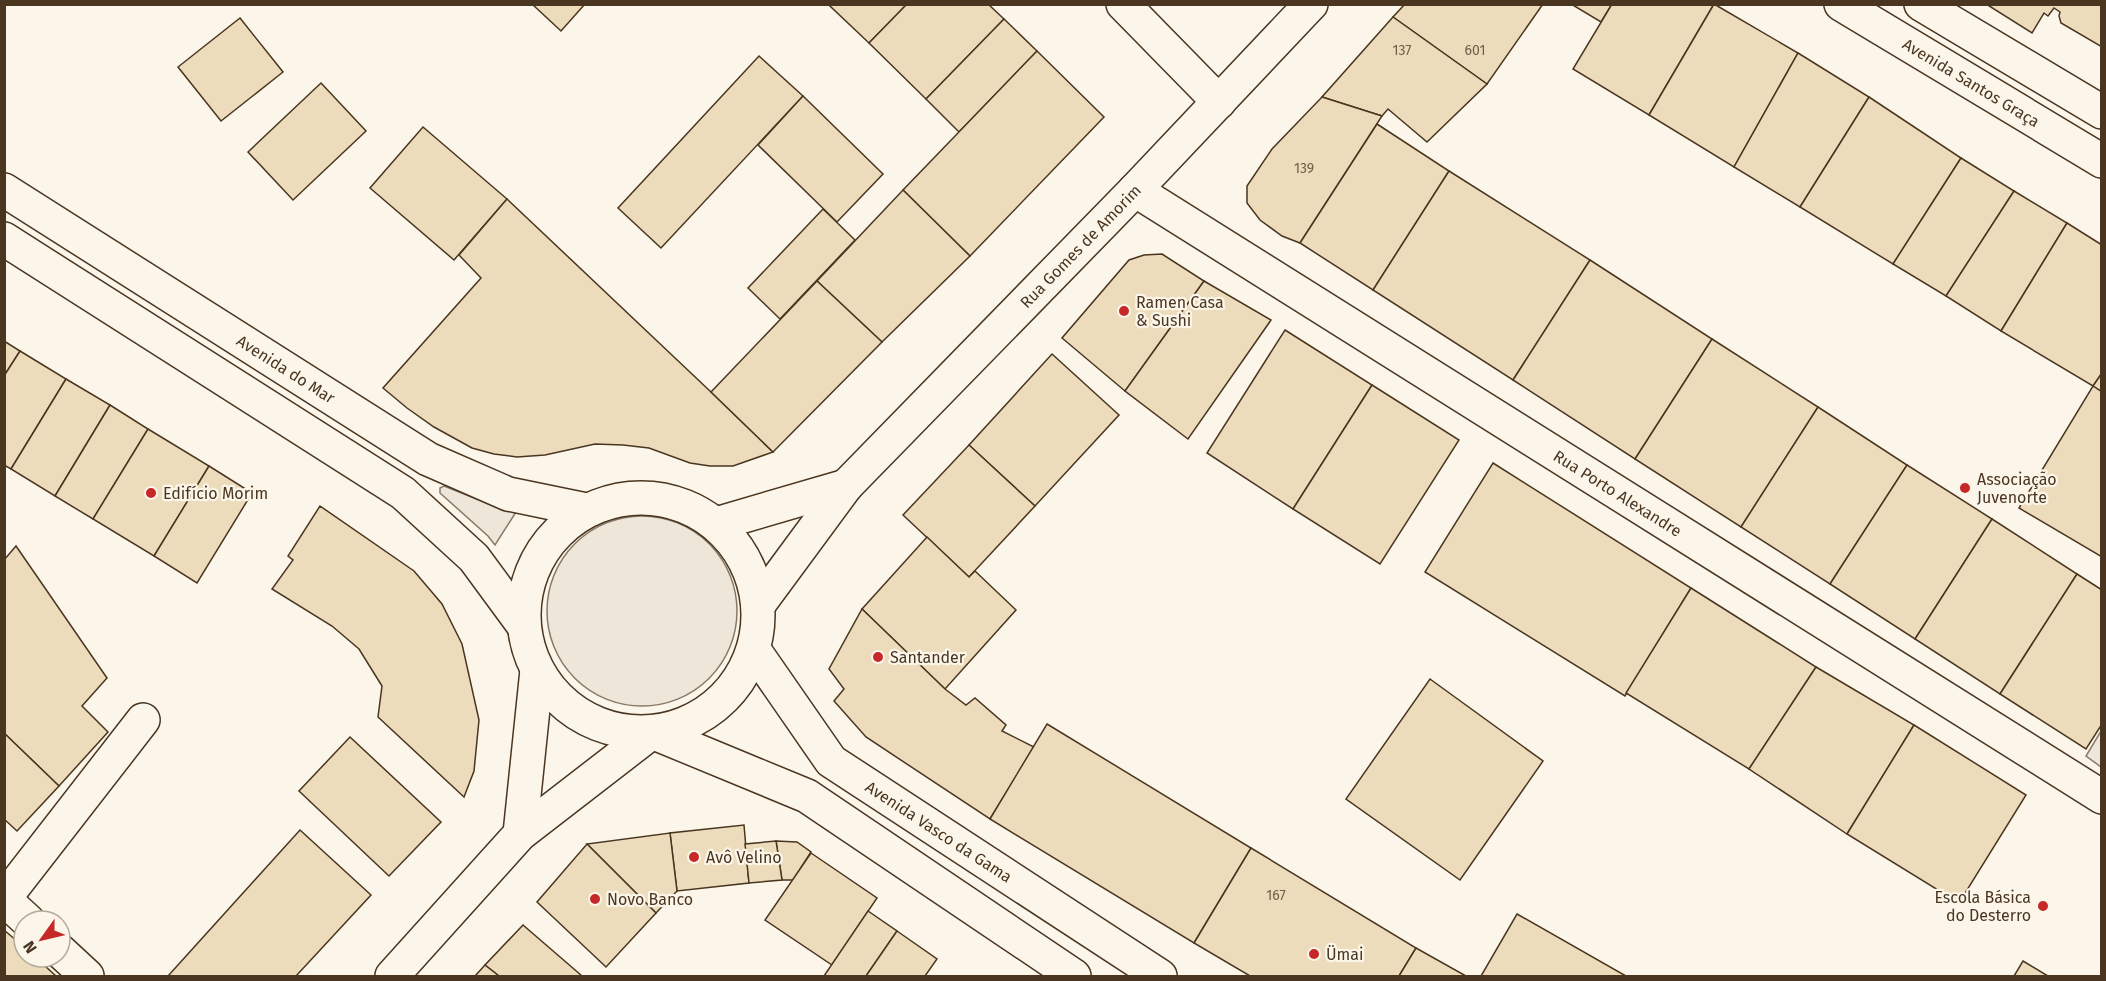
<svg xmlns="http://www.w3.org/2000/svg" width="2106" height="981" viewBox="0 0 2106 981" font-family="'Fira Sans',sans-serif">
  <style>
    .green { fill: #ede6d9; stroke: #887966; stroke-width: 1.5 }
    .parking { fill: #ede7d9; stroke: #887966; stroke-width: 1.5 }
    .building { fill: #ecdcbc; stroke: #4a3520; stroke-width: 1.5 }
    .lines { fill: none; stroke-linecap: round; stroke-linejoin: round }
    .minor-casing { stroke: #4a3520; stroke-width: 36 }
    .tertiary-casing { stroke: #4a3520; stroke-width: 36 }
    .secondary-casing { stroke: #4a3520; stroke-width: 36 }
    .minor { stroke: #fbf6e9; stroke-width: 33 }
    .tertiary { stroke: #fbf6e9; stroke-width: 33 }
    .secondary { stroke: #fbf6e9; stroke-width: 33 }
    .poi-dot { fill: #c62828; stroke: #fbf6e9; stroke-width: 2 }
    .labels { text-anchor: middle; stroke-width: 4.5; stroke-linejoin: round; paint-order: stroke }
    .number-label { font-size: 14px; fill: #725f47 }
    .street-label { font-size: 16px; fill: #4a3520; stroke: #fbf6e9 }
    .poi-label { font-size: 16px; fill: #4a3520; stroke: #fbf6e9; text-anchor: start }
  </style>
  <rect width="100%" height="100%" fill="#fbf6e9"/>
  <!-- green -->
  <g class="green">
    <polygon points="444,486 502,509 516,512 495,545 488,536 440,493 440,488"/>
    <circle cx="642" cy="611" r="95"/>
  </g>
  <!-- parking -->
  <polygon class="parking" points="2101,731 2102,767 2101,767 2086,756"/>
  <!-- building -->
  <g class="building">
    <polygon points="532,4 585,4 561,31"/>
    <polygon points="831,4 907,4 869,43 830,6"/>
    <polygon points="907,4 988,4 1004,19 926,99 869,43"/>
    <polygon points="1405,4 1543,4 1487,84 1393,17"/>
    <polygon points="1571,4 1612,4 1601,22"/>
    <polygon points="1612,4 1714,4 1649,115 1573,69"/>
    <polygon points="1714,4 1798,53 1734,167 1649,115"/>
    <polygon points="1986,4 2102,4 2102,47 2061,23 2059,16 2060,12 2054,8 2048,16 2044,13 2032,33"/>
    <polygon points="1393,17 1487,84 1427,142 1388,109 1382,116 1322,97"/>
    <polygon points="240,18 283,72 221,121 178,67"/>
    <polygon points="1004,19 1037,51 959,132 926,99"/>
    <polygon points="1037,51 1104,117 970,256 903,190"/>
    <polygon points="1798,53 1869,97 1800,207 1734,167"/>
    <polygon points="759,56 803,96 661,248 618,208"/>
    <polygon points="321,83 366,131 293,200 248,152"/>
    <polygon points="803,96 883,174 837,222 758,145"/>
    <polygon points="1322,97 1382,116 1300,243 1282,236 1260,220 1247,203 1247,186 1272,149"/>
    <polygon points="1869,97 1961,158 1893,264 1800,207"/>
    <polygon points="1377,124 1449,171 1373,290 1300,243"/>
    <polygon points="423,127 507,199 454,260 370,188"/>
    <polygon points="1961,158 2014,191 1946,296 1893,264"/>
    <polygon points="1449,171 1590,260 1513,380 1373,290"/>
    <polygon points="903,190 970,256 882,342 817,281"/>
    <polygon points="2014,191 2067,223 2001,331 1946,296"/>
    <polygon points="507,199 711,392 773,452 733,466 710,466 690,463 649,448 623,445 595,444 545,455 517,457 494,454 472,448 434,427 407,408 383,388 481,278 459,255"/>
    <polygon points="823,209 855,240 780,319 748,288"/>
    <polygon points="2067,223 2102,245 2102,373 2093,386 2001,331"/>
    <polygon points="1162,254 1204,281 1125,391 1062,338 1129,260 1144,255"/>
    <polygon points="1590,260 1712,339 1635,459 1513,380"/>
    <polygon points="817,281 882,342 773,452 711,392"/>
    <polygon points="1204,281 1271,320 1188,439 1125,391"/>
    <polygon points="1285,330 1372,385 1293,509 1207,453"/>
    <polygon points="1712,339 1818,407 1741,527 1635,459"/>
    <polygon points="4,341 20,351 4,376"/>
    <polygon points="20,351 66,379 11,469 4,465 4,376"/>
    <polygon points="1052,354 1119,415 1035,506 969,445"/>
    <polygon points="2102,373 2102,392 2093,386"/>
    <polygon points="66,379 110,405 55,496 11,469"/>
    <polygon points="1372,385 1459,440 1380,564 1293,509"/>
    <polygon points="2093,386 2102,392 2102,557 2019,508"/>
    <polygon points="110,405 148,429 93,519 55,496"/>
    <polygon points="1818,407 1907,465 1830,584 1741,527"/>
    <polygon points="148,429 209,466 154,556 93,519"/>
    <polygon points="969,445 1035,506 969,577 903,515"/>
    <polygon points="1493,463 1691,588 1625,696 1425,572"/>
    <polygon points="1907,465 1992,519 1915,639 1830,584"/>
    <polygon points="209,466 252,493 197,583 154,556"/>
    <polygon points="320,506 414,571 442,604 462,644 479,720 474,771 464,797 378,717 382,686 359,649 332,626 272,589 293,560 288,556"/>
    <polygon points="1992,519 2077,574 2000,694 1915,639"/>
    <polygon points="927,537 969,577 975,571 1016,610 945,689 862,609"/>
    <polygon points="16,546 107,678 82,706 108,732 59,786 4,733 4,560"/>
    <polygon points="2077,574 2102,590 2102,724 2086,749 2000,694"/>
    <polygon points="1691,588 1816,667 1749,769 1626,693"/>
    <polygon points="862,609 945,689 966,705 975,698 1006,725 1002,731 1034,747 990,819 866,737 834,701 844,689 829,669"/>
    <polygon points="1816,667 1914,725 1847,834 1749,769"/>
    <polygon points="1430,679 1543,761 1460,880 1346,799"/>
    <polygon points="1047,724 1251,848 1194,943 990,819"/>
    <polygon points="1914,725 2026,795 1959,903 1847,834"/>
    <polygon points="4,733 59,786 17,831 4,819"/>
    <polygon points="350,737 441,822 389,876 299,791"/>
    <polygon points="744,825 749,883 677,891 670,833"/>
    <polygon points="300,830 371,895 296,976 168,976"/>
    <polygon points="670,833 677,891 656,913 587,844"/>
    <polygon points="776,841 797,842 811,852 793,880 782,880"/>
    <polygon points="776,841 782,880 749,883 745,844"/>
    <polygon points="587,844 656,913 606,967 537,902"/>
    <polygon points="1251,848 1416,948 1399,976 1250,976 1194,943"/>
    <polygon points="811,853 877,898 832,965 765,920"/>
    <polygon points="868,911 897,931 866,976 824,976"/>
    <polygon points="1517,914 1626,976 1481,976"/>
    <polygon points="523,925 582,976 499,976 485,965"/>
    <polygon points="4,930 24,947 24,957 35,957 56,976 4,976"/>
    <polygon points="897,931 937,959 925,976 866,976"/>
    <polygon points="1416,948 1466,976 1399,976"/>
    <polygon points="2023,961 2048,976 2014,976"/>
    <polygon points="485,965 499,976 475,976"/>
  </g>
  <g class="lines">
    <defs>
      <g id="minor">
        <polyline points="1123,4 1219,102"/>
        <path id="s1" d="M1135,190L2102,797"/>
        <polyline points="4,899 143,720"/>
        <polyline points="4,899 28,921"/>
        <polyline points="60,951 87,976"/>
      </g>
      <g id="tertiary">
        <path id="s2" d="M1841,4L2102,161"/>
        <polyline points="1921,4 2102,112"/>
      </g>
      <g id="secondary">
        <path id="s3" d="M4,190L428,459L508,494L586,510"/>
        <polyline points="4,239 403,493 474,558 524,626"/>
        <circle cx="641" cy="615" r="117"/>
        <polyline points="716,524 846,486"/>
        <path id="s4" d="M759,604L846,486L1135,190L1311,4"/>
        <path id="s5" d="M754,650L831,761L1160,976"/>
        <polyline points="652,732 807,796 1074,976"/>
        <polyline points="520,834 537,670"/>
        <polyline points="392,976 520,834 652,732"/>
      </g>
    </defs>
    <!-- minor casing -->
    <use href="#minor" class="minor-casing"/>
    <!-- tertiary casing -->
    <use href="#tertiary" class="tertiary-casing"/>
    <!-- secondary casing -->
    <use href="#secondary" class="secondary-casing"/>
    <!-- minor -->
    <use href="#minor" class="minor"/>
    <!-- tertiary -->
    <use href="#tertiary" class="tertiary"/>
    <!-- secondary -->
    <use href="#secondary" class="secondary"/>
  </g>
  <!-- markers -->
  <g class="poi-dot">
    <circle cx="1124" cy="311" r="6"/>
    <circle cx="1965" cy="488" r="6"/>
    <circle cx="151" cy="493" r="6"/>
    <circle cx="878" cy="657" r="6"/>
    <circle cx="694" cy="857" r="6"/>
    <circle cx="595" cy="899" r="6"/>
    <circle cx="2043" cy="906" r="6"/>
    <circle cx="1314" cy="954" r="6"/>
  </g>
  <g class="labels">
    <!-- number labels -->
    <g class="number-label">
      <text x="1402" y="55">137</text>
      <text x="1475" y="55">601</text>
      <text x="1304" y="173">139</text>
      <text x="1276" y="900">167</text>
    </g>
    <!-- street labels -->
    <g class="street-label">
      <text dy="6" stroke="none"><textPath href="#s2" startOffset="152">Avenida Santos Graça</textPath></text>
      <text dy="6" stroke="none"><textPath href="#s4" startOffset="482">Rua Gomes de Amorim</textPath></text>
      <text dy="6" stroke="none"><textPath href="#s3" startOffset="334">Avenida do Mar</textPath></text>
      <text dy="6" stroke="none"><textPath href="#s1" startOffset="570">Rua Porto Alexandre</textPath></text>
      <text dy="6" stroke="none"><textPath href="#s5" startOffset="264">Avenida Vasco da Gama</textPath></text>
    </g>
    <!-- poi labels -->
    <g class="poi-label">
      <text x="1136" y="308">Ramen Casa<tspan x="1136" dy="18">&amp; Sushi</tspan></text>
      <text x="1977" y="485">Associação<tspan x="1977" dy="18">Juvenorte</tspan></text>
      <text x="163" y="499">Edifício Morim</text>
      <text x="890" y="663">Santander</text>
      <text x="706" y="863">Avô Velino</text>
      <text x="2031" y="903" text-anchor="end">Escola Básica<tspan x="2031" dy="18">do Desterro</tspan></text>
      <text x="607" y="905">Novo Banco</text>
      <text x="1326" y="960">Ümai</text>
    </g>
  </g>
  <!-- border -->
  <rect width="2106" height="981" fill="none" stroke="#4a3520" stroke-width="12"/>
  <!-- north arrow -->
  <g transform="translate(42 939) rotate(236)"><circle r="28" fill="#fbf6e9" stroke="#b4a999" stroke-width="1.5"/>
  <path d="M0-4.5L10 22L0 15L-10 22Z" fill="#c62828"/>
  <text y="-9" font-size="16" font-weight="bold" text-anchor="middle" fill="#4a3520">N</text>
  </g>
</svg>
